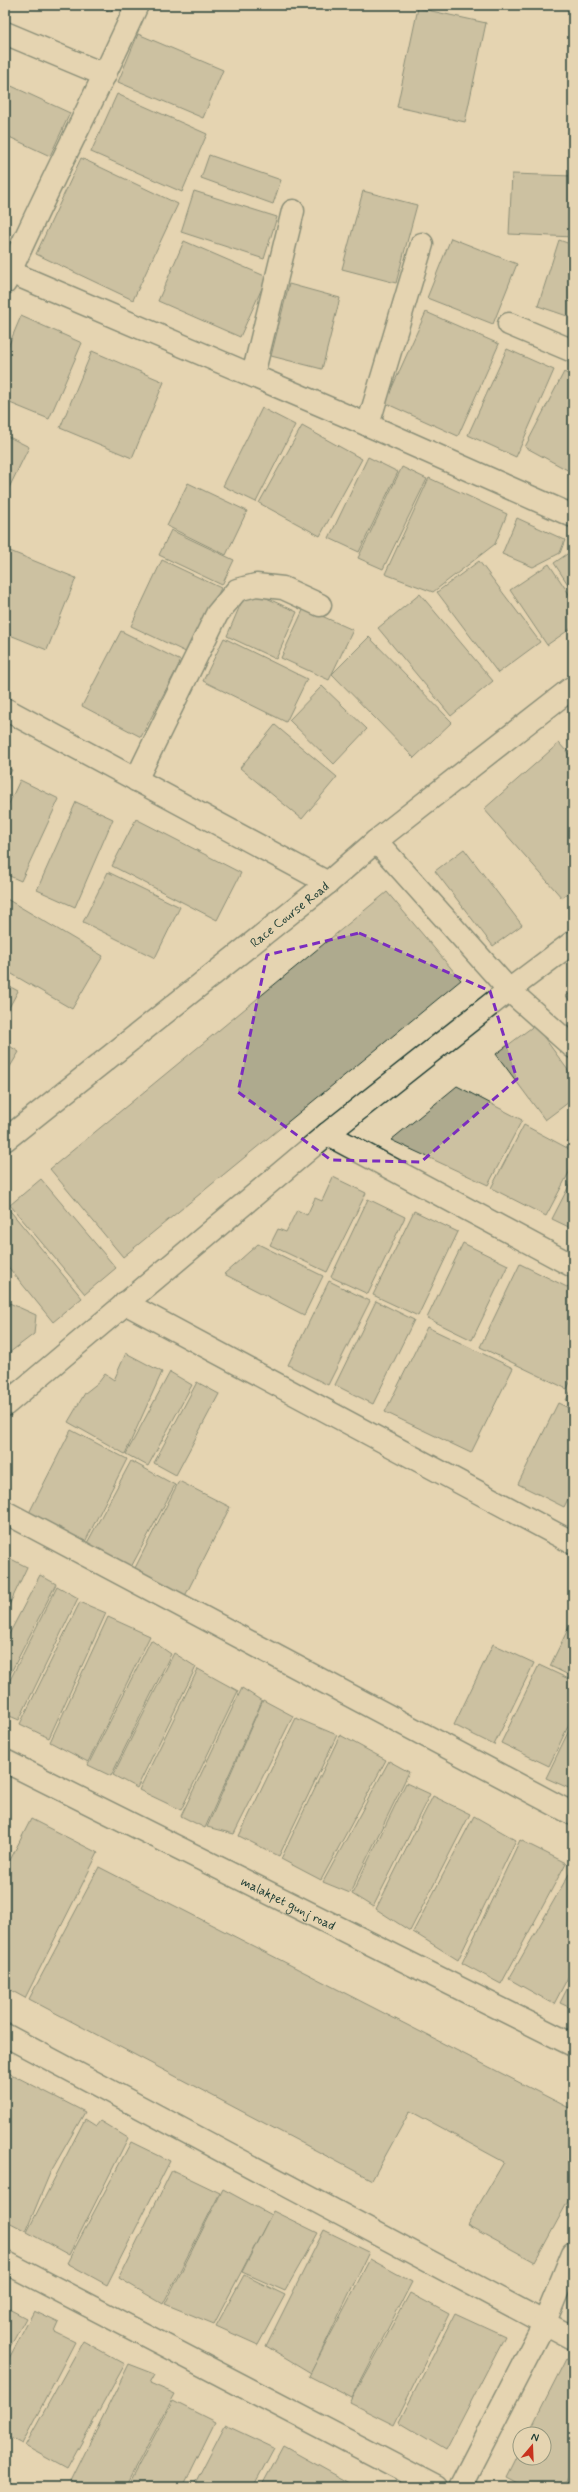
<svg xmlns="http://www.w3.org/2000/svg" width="578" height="2492" viewBox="0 0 578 2492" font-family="Mynerve,sans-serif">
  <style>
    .building { fill: #aeaa8e; stroke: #1f3d34 }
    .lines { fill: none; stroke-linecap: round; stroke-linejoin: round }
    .minor-casing { stroke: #1f3d34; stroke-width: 25 }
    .tertiary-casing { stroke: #1f3d34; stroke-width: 25 }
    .minor { stroke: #e5d4b1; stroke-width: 22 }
    .tertiary { stroke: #e5d4b1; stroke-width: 22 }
    .marked { fill: none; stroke: #7b2cbf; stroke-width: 3; stroke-dasharray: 8 5; stroke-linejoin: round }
    .labels { text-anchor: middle; stroke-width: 3; stroke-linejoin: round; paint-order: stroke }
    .street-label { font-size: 13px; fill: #1f3d34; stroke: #e5d4b1 }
  </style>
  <rect width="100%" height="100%" fill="#e5d4b1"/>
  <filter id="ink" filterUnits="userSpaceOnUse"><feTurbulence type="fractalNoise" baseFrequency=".025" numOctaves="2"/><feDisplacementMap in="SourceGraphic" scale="8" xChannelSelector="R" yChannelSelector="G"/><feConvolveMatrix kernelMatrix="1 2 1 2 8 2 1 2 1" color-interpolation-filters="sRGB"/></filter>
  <g filter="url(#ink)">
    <!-- building -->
    <g class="building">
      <polygon points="94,5 114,5 111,12"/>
      <polygon points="418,8 486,23 465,122 397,107"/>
      <polygon points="138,34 223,70 203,118 118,82"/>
      <polygon points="5,83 70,113 50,156 5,135"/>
      <polygon points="117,94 207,134 182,192 91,152"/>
      <polygon points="209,155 281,180 273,204 201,178"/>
      <polygon points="81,158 178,204 133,300 36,254"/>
      <polygon points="512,174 573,176 573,237 509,234"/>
      <polygon points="194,191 277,217 264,259 181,232"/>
      <polygon points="363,191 417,205 396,283 342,269"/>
      <polygon points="451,238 517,264 493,324 427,298"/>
      <polygon points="559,240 573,245 573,318 538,306"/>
      <polygon points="184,241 267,277 240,337 158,301"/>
      <polygon points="289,284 340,298 322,369 271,356"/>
      <polygon points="426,312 499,344 458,436 385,403"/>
      <polygon points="21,316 82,343 49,419 5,401 5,354"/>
      <polygon points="507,349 554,370 516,457 468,435"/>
      <polygon points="92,351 164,382 132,458 60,428"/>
      <polygon points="564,372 573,377 573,473 525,447"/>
      <polygon points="262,408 295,425 256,502 223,486"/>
      <polygon points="302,426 362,459 320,536 259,503"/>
      <polygon points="5,435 29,447 5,496"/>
      <polygon points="368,457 398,472 359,552 329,538"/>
      <polygon points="402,467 427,479 383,569 358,558"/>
      <polygon points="429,478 507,514 495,544 433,592 385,574"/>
      <polygon points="188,483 247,511 226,555 167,526"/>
      <polygon points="517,518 565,540 560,553 533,567 502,554"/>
      <polygon points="171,530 234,560 222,585 159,555"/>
      <polygon points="5,549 76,578 47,650 5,633"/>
      <polygon points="573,550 573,592 554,563"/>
      <polygon points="162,560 221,588 190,654 131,626"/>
      <polygon points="479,561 540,642 498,673 437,592"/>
      <polygon points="549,564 573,600 573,627 547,645 510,590"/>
      <polygon points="247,589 297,612 276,659 227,636"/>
      <polygon points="420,594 493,681 451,716 378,628"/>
      <polygon points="304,608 353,630 329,680 281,658"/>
      <polygon points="121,631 181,661 141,737 82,706"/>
      <polygon points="369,637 452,722 414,758 332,674"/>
      <polygon points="224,638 307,679 286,722 203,681"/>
      <polygon points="322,686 367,729 334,764 289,720"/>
      <polygon points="275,725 337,777 302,819 240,768"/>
      <polygon points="559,743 573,759 573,889 562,898 484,809"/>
      <polygon points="5,766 12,770 5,782"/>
      <polygon points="20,780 59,799 21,881 5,874 5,812"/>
      <polygon points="76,802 113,819 75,907 37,890"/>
      <polygon points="136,819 241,873 217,920 112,866"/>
      <polygon points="464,849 522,925 493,946 435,871"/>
      <polygon points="108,872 180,907 155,958 83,922"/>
      <polygon points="387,892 461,980 123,1257 50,1169"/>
      <polygon points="5,898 103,956 72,1009 5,970"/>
      <polygon points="5,984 18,991 5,1015"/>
      <polygon points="573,991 573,1005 566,996"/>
      <polygon points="535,1025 573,1077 573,1099 545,1120 496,1054"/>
      <polygon points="5,1043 19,1052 5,1075"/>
      <polygon points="457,1086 522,1120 488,1185 391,1140"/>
      <polygon points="524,1125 573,1151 573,1165 546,1216 491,1188"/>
      <polygon points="573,1129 573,1146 567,1143"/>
      <polygon points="333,1177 366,1193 327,1272 270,1245 278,1229 286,1232 297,1210 307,1215 315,1198 322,1201"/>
      <polygon points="573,1178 573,1229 552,1219"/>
      <polygon points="41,1179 116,1268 85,1294 10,1205"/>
      <polygon points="368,1199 405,1217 368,1294 331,1277"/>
      <polygon points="7,1207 82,1298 53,1322 5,1263 5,1209"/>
      <polygon points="414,1211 458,1232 418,1316 373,1295"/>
      <polygon points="463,1243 508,1265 472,1340 427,1318"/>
      <polygon points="258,1244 323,1276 304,1315 224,1274"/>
      <polygon points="520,1264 573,1290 573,1376 567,1389 480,1347"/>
      <polygon points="329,1281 370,1301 328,1385 288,1365"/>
      <polygon points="5,1301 36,1315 34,1334 5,1356"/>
      <polygon points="376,1301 414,1320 373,1404 335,1385"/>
      <polygon points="427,1327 513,1368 471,1453 385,1412"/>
      <polygon points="126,1353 162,1372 125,1454 68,1422 85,1393 99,1382 105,1374 114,1380"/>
      <polygon points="170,1372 192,1385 148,1466 126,1454"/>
      <polygon points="197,1382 219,1394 176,1475 154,1463"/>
      <polygon points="573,1387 573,1403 566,1400"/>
      <polygon points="558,1403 573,1410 573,1489 564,1507 518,1484"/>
      <polygon points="71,1430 127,1459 84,1544 28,1515"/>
      <polygon points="131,1461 175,1485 130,1569 86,1545"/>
      <polygon points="179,1481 230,1507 185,1596 134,1570"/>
      <polygon points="5,1556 27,1567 5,1614"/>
      <polygon points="40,1575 56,1584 5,1684 5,1642"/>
      <polygon points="57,1586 78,1598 19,1720 5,1714 5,1690"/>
      <polygon points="80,1602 106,1613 49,1738 20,1724"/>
      <polygon points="108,1617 150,1636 88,1762 50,1742"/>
      <polygon points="573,1619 573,1677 550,1666"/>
      <polygon points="151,1640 171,1654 111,1776 88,1765"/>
      <polygon points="493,1644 534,1663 494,1745 454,1725"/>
      <polygon points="174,1653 196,1667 137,1788 113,1775"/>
      <polygon points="539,1665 573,1681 573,1716 549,1766 501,1743"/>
      <polygon points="198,1669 238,1691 181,1810 139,1790"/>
      <polygon points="242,1688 262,1701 205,1828 181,1816"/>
      <polygon points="263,1700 293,1716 234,1834 207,1827"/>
      <polygon points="296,1718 337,1735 279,1856 239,1836"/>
      <polygon points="573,1722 573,1790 546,1778"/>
      <polygon points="340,1735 386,1760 321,1880 281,1859"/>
      <polygon points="389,1761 409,1772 350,1893 323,1882"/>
      <polygon points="406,1783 430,1794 373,1907 352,1894"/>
      <polygon points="433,1796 470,1814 410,1931 376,1909"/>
      <polygon points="474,1816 516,1840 458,1960 413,1932"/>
      <polygon points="31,1819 98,1853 25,1998 5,1987 5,1870"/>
      <polygon points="520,1840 566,1863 501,1984 462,1963"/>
      <polygon points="99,1867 573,2110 573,2192 535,2262 467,2225 504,2162 410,2111 372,2180 29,1999"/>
      <polygon points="573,1867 573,1968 554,2004 509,1979"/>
      <polygon points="573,1977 573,2009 560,2003"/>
      <polygon points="5,2071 85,2112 50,2173 26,2231 5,2220"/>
      <polygon points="85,2119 96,2126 100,2121 128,2138 69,2255 27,2232"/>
      <polygon points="131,2142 170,2161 107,2285 67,2263"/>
      <polygon points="172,2170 220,2193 163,2304 119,2278"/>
      <polygon points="223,2189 271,2215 214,2324 165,2304"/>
      <polygon points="273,2211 318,2233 285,2291 242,2272"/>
      <polygon points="324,2230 369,2252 311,2373 266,2346"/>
      <polygon points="370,2259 412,2282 352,2398 309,2376"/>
      <polygon points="244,2275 285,2295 258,2345 216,2326"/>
      <polygon points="410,2293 449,2314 394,2425 350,2403"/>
      <polygon points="5,2307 26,2318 5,2356"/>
      <polygon points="34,2311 59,2323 55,2332 75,2342 22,2444 5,2435 5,2366"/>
      <polygon points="455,2313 505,2336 446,2450 399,2422"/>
      <polygon points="83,2341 125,2364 67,2469 25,2446"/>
      <polygon points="566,2359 573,2362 573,2467 563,2487 526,2487 507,2477 520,2451 520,2458 544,2458 544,2434 528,2434"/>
      <polygon points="129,2364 155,2374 150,2383 175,2394 125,2487 85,2487 71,2481"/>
      <polygon points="173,2401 215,2422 183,2487 127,2487"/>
      <polygon points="225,2425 274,2448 253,2487 193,2487"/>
      <polygon points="283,2446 357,2487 261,2487"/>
    </g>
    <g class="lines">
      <defs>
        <g id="minor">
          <polyline points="5,33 105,75"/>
          <polyline points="10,272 368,425 573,516"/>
          <path d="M5,283C46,189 95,99 137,5"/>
          <polyline points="509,324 573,351"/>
          <polyline points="253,375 293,211"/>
          <polyline points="368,425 422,244"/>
          <polyline points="5,709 328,883"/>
          <polyline points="136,780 217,614 237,590 256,585 283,588 320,605"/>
          <polyline points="573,942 509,990 573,1047"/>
          <polyline points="327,1134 573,1266"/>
          <polyline points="125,1303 573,1543"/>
          <polyline points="5,1405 327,1134 509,990 376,841"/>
          <polyline points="5,1512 573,1814"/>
          <path id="s1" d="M5,1761L573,2045"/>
          <polyline points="5,2035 573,2338"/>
          <polyline points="5,2262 436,2487"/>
          <polyline points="460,2487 544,2324 573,2253"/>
        </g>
        <g id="tertiary">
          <path id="s2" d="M5,1140L328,883L376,841L573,687"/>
        </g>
      </defs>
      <!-- minor casing -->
      <use href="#minor" class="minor-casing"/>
      <!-- tertiary casing -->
      <use href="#tertiary" class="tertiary-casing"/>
      <!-- minor -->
      <use href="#minor" class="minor"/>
      <!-- tertiary -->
      <use href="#tertiary" class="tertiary"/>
    </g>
  </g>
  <!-- marked area -->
  <path d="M0 0H578V2492H0ZM359,933L490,991L517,1079L421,1162L331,1160L238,1092L267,955Z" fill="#e5d4b1" fill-opacity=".55" fill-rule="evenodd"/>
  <path class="marked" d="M359,933L490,991L517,1079L421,1162L331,1160L238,1092L267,955Z"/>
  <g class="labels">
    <!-- street labels -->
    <g class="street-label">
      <text dy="5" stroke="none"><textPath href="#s2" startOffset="363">Race Course Road</textPath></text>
      <text dy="5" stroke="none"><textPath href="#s1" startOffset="317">malakpet gunj road</textPath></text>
    </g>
  </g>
  <!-- margin -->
  <rect width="578" height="2492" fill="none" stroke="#e5d4b1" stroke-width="20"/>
  <rect x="10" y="10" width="558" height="2472" fill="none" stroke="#1f3d34" stroke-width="1.5" filter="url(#ink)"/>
  <!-- north arrow -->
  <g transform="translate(532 2446) rotate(19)"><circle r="19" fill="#e5d4b1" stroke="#96987f"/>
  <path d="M0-3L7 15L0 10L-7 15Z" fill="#c8321e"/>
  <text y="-6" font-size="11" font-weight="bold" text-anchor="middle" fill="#1f3d34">N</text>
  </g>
</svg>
